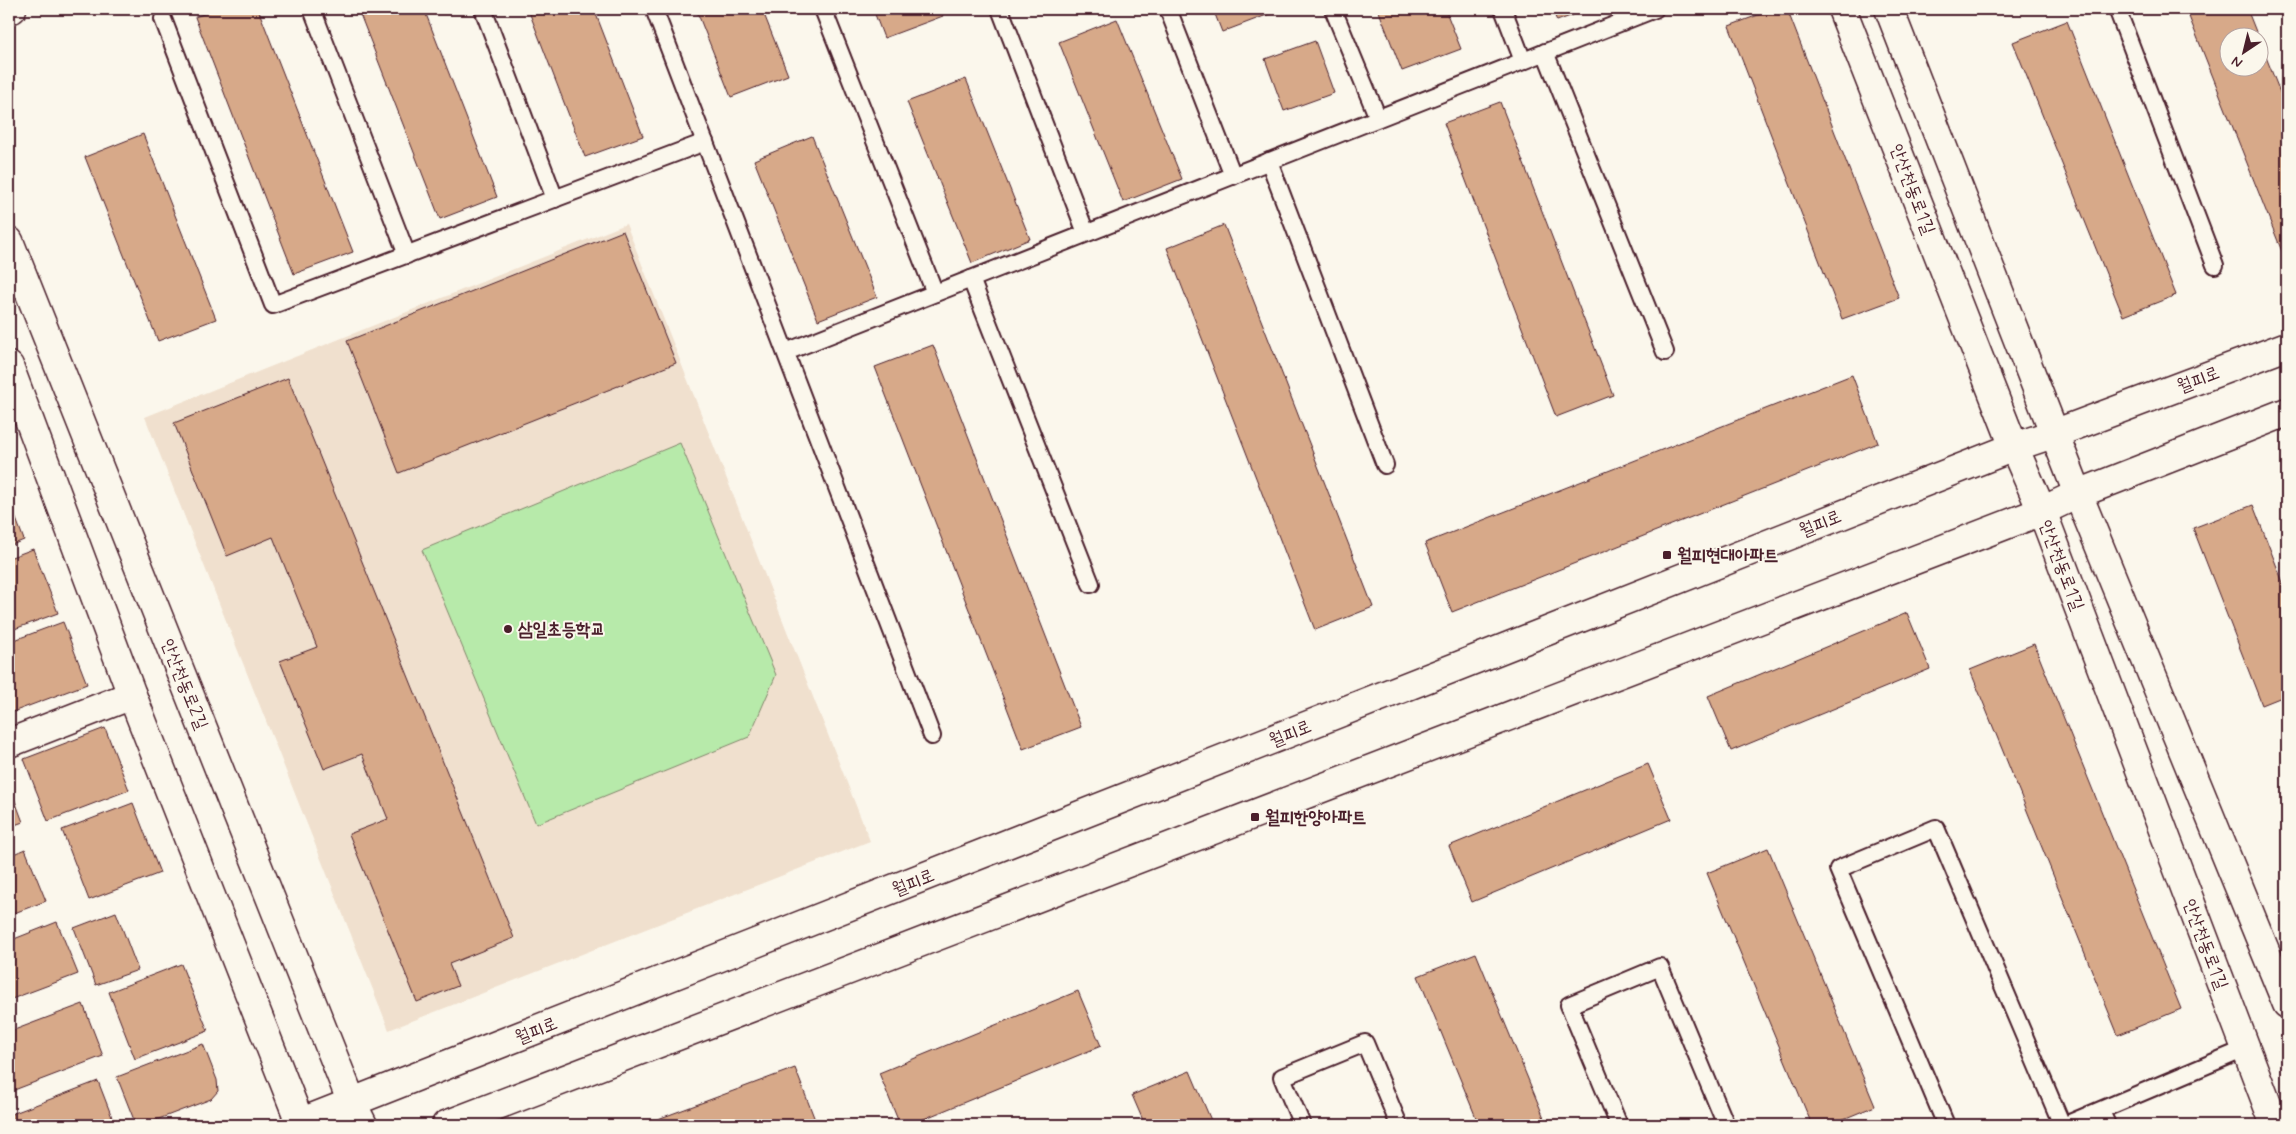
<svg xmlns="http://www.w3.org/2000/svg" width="2296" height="1134" viewBox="0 0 2296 1134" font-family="Mynerve,'Poor Story',sans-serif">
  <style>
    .built { fill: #f0e0ce }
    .green { fill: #b7eaaa; stroke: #80846a }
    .building { fill: #d7a989; stroke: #4a1f2b; fill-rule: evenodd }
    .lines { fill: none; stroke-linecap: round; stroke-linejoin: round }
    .lane-casing { stroke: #4a1f2b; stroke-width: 20 }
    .street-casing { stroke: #4a1f2b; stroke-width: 31 }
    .secondary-casing { stroke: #4a1f2b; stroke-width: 31 }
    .lane { stroke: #fbf7ec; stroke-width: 16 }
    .street { stroke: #fbf7ec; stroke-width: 28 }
    .secondary { stroke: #fbf7ec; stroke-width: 28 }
    .poi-dot { fill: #4a1f2b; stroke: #fbf7ec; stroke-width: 2 }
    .labels { text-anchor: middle; stroke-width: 4; stroke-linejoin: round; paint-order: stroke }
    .street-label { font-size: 18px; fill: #4a1f2b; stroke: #fbf7ec }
    .poi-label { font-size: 18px; font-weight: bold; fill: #4a1f2b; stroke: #fbf7ec; text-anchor: start }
  </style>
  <rect width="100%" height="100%" fill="#fbf7ec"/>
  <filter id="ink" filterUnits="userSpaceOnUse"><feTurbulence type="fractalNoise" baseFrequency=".02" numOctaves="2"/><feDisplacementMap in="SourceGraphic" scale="10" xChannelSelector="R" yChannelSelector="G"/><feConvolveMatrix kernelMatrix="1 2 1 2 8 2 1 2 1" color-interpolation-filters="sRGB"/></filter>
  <g filter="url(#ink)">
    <!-- built -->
    <polygon class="built" points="626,224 870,841 389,1030 145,417"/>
    <!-- green -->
    <polygon class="green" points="680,443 776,675 749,737 536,824 422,550"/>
    <!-- building -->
    <g class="building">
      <polygon points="217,9 258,9 353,252 294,274 195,17"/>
      <polygon points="358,9 424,9 497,197 440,219"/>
      <polygon points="528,9 594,9 643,136 585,157"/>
      <polygon points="696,9 762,9 788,75 731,97"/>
      <polygon points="873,9 940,9 943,16 884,38"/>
      <polygon points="1213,9 1280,9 1280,10 1222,32"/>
      <polygon points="1378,9 1445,9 1461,49 1402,71"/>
      <polygon points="1552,9 1589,9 1557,21"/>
      <polygon points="1774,9 1787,9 1899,298 1842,319 1729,26"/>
      <path d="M2186,9H2247L2287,110V252L2283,254ZM2228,38H2258V68H2228Z"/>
      <polygon points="1117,19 1182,179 1123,202 1059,42"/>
      <polygon points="2067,21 2176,295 2123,316 2013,42"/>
      <polygon points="1315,41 1334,93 1284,111 1265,59"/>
      <polygon points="966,79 1030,239 972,263 907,102"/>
      <polygon points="1500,102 1613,395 1556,417 1444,123"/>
      <polygon points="143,134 216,319 158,341 85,157"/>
      <polygon points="812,136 877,297 818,320 754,160"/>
      <polygon points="1224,225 1373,607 1315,630 1167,248"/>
      <polygon points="623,231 676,363 399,473 347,341"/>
      <polygon points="933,345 1081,727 1023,749 875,367"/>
      <polygon points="1852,375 1878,443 1452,612 1425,543"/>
      <polygon points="288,378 514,938 449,964 458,986 417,1002 349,834 388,819 362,754 324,769 280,661 317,647 273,537 227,556 174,423"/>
      <polygon points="9,500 24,540 9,546"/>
      <polygon points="2253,505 2287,593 2287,695 2262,705 2193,528"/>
      <polygon points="33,549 58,613 9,631 9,558"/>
      <polygon points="1907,613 1930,669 1731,751 1708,696"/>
      <polygon points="63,622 87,684 10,713 9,642"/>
      <polygon points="2034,644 2181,1009 2118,1035 1970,670"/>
      <polygon points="105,728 129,790 48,821 24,759"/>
      <polygon points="1648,764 1671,819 1472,902 1449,846"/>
      <polygon points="9,785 23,822 9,827"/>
      <polygon points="133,803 160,873 89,900 62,830"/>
      <polygon points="1768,848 1875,1106 1829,1125 1812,1125 1707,873"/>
      <polygon points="25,849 46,901 9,915 9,856"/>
      <polygon points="116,912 138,970 96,985 74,928"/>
      <polygon points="57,922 78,974 9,1000 9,941"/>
      <polygon points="1476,953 1547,1125 1479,1125 1418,976"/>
      <polygon points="181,964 208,1031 135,1059 109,992"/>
      <polygon points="1078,991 1101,1046 909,1125 900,1125 879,1073"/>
      <polygon points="83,1004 103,1056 9,1092 9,1032"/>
      <polygon points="203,1044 217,1080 218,1091 211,1099 143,1125 136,1125 117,1077"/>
      <polygon points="795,1068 817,1125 642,1125"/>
      <polygon points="1190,1071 1213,1125 1145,1125 1132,1095"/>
      <polygon points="98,1081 115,1125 9,1125 9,1115"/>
    </g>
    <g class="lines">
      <defs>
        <g id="lane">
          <polyline points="312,9 407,255"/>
          <polyline points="483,9 555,199"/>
          <polyline points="654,9 932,736"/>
          <polyline points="823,9 935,293"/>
          <polyline points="1000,9 1086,233"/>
          <polyline points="1168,9 1233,176"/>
          <polyline points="1333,9 1378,118"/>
          <polyline points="1503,9 1523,61"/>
          <polyline points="2117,9 2215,265"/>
          <polyline points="163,19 273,305 705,142"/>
          <polyline points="1545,52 1665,352"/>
          <polyline points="1269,161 1385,465"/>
          <polyline points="971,279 1091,584"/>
          <polyline points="786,352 1655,9"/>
          <polyline points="2101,1111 2107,1125"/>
          <polyline points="1302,1125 1282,1077 1365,1043 1399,1125"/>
          <polyline points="1619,1125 1569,1005 1660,967 1726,1125"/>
          <polyline points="1946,1125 1838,869 1936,828 2062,1125"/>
          <polyline points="2065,1125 2245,1049"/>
        </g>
        <polyline id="street" points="9,743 132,695"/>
        <g id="secondary">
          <polyline points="1842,9 2014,447 2042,511 2275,1125"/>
          <polyline points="1889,9 2078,494 2287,1004"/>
          <polyline points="9,10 12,9"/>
          <polyline points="9,241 352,1103 363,1125"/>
          <polyline points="9,366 132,695 301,1125"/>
          <polyline points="294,1125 2014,447 2056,433 2287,346"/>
          <polyline points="446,1125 2042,511 2078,494 2287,412"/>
        </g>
      </defs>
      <!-- lane casing -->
      <use href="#lane" class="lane-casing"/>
      <!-- street casing -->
      <use href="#street" class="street-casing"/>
      <!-- secondary casing -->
      <use href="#secondary" class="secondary-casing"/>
      <!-- lane -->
      <use href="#lane" class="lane"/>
      <!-- street -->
      <use href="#street" class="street"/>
      <!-- secondary -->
      <use href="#secondary" class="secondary"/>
    </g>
  </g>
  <!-- markers -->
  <g class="poi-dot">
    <rect x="1662" y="550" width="10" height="10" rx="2.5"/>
    <circle cx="508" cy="629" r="5"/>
    <rect x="1250" y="812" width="10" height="10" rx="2.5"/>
  </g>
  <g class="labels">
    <!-- street labels -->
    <g class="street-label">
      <text transform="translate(1913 189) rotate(69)" y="6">안산천동로1길</text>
      <text transform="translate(2198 379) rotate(-21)" y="6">월피로</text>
      <text transform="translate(1820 523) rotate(-22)" y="6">월피로</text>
      <text transform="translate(2062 565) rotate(69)" y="6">안산천동로1길</text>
      <text transform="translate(185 684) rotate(68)" y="6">안산천동로2길</text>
      <text transform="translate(1290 733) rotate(-22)" y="6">월피로</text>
      <text transform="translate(913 882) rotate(-22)" y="6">월피로</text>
      <text transform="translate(2206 944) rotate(69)" y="6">안산천동로1길</text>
      <text transform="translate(536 1030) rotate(-22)" y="6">월피로</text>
    </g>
    <!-- poi labels -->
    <g class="poi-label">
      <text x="1677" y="561">월피현대아파트</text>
      <text x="518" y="635">삼일초등학교</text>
      <text x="1265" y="823">월피한양아파트</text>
    </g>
  </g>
  <!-- margin -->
  <rect width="2296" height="1134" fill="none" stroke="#fbf7ec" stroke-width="30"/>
  <rect x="15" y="15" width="2266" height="1104" fill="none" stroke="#4a1f2b" stroke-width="2" filter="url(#ink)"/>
  <!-- north arrow -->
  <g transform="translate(2244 52) rotate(215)"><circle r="24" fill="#fbf7ec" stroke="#b4a19f"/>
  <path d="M0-4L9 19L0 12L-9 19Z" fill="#4a1f2b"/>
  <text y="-8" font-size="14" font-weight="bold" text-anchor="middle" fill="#4a1f2b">N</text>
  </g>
</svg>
